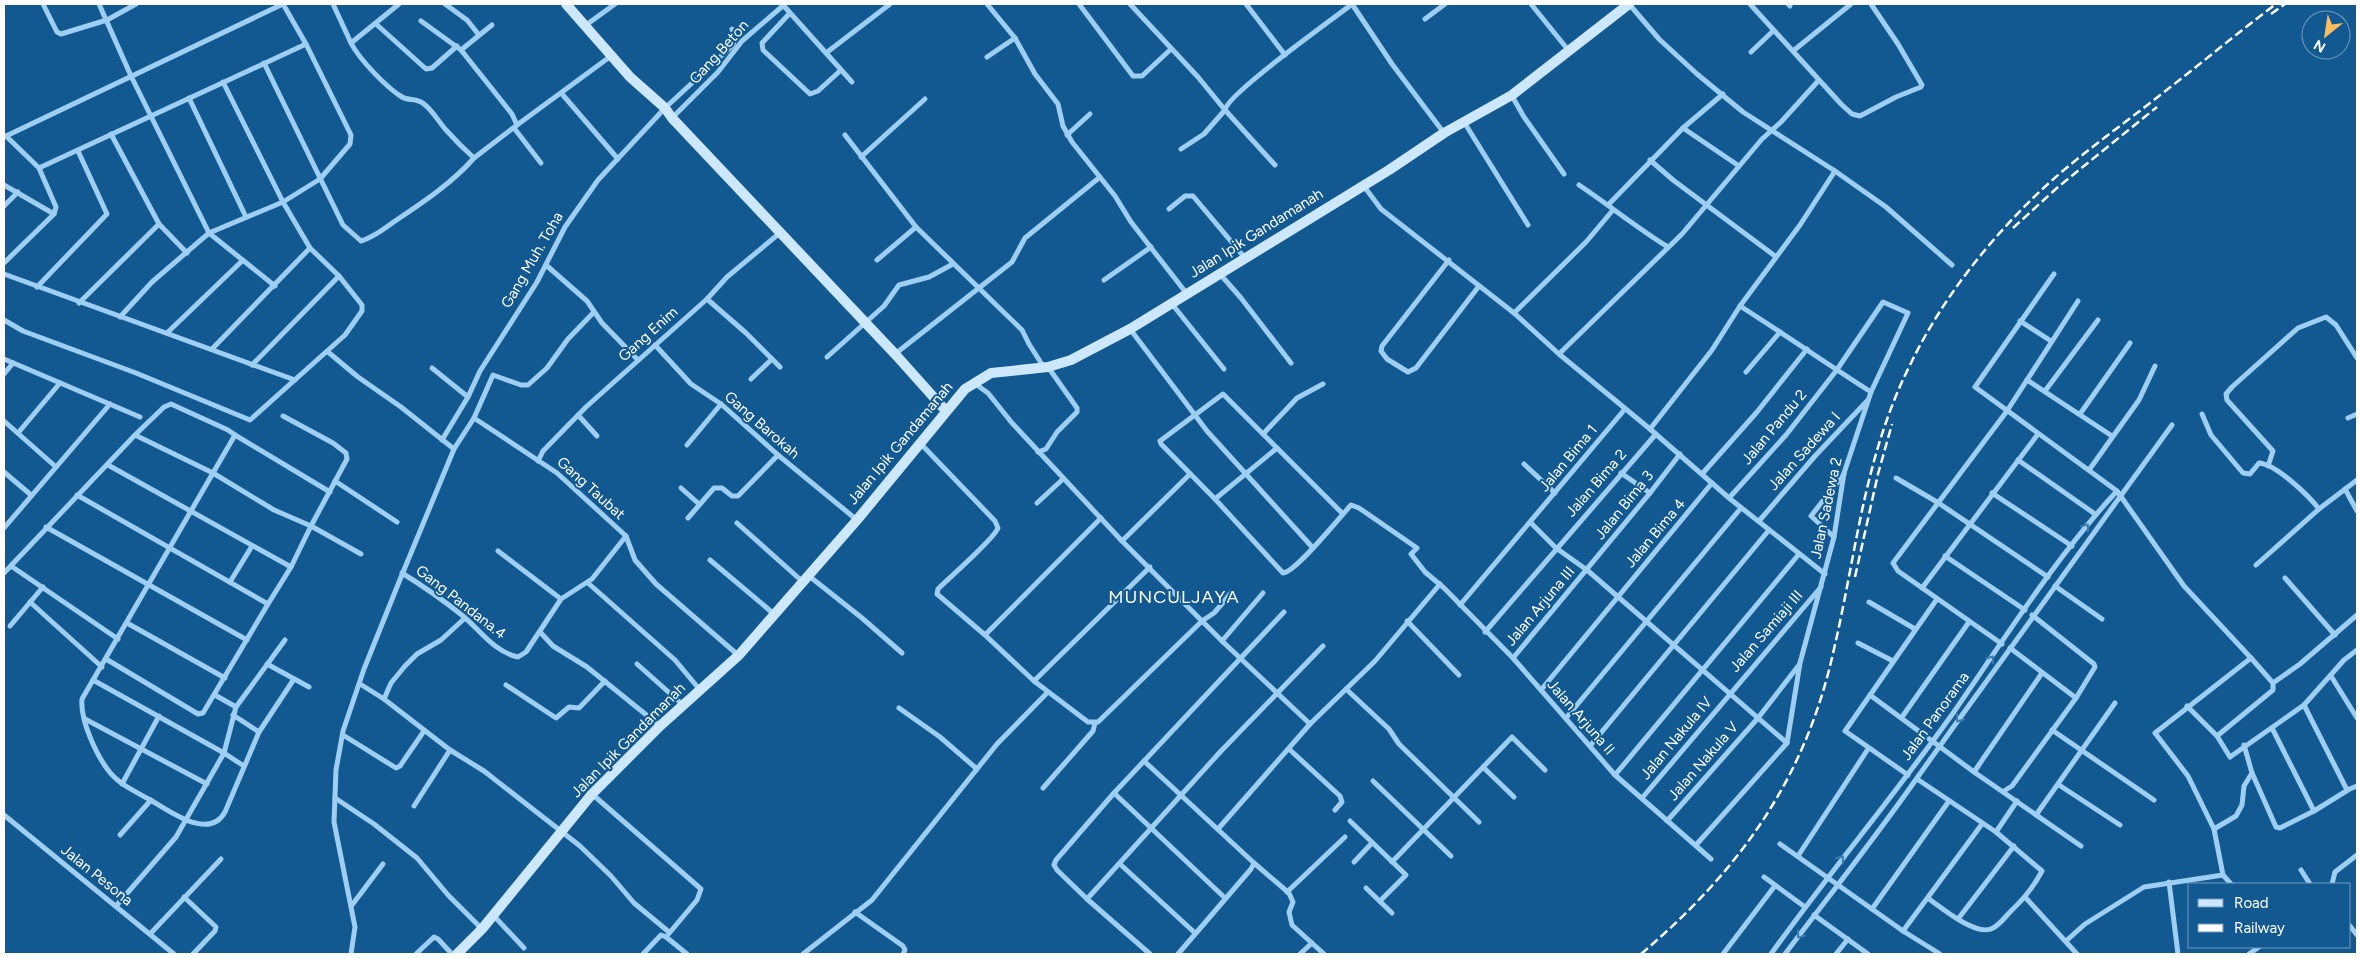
<svg xmlns="http://www.w3.org/2000/svg" width="2361" height="958" viewBox="0 0 2361 958" font-family="Figtree,sans-serif">
  <style>
    .lines { fill: none; stroke-linecap: round; stroke-linejoin: round }
    .street { stroke: #9ecff2; stroke-width: 5 }
    .secondary { stroke: #cde7fc; stroke-width: 10 }
    .rail { stroke: #fff; stroke-width: 2.5; stroke-dasharray: 9 4; stroke-linecap: butt }
    .oneway { stroke: #3c7caf }
    .labels { text-anchor: middle; stroke-width: 4; stroke-linejoin: round; paint-order: stroke }
    .street-label { font-size: 15px; fill: #fff; stroke: #125992 }
    .quarter-label { font-size: 18px; letter-spacing: 1px; fill: #fff; stroke: #125992 }
  </style>
  <rect width="100%" height="100%" fill="#125992"/>
  <g class="lines">
    <!-- street -->
    <g class="street">
      <polyline points="43,4 57,32 61,34 107,20 136,4"/>
      <polyline points="99,4 131,76 209,233 275,286"/>
      <polyline points="333,4 351,43 399,4"/>
      <polyline points="445,4 467,20 479,35"/>
      <polyline points="987,4 1015,38 1035,74 1058,104 1063,126 1072,142 1115,196 1131,222 1187,294"/>
      <polyline points="1079,4 1133,76 1142,76 1171,49"/>
      <path d="M1130,4L1198,77L1225,110C1227,94 1332,20 1352,4"/>
      <polyline points="1246,4 1285,55"/>
      <polyline points="1352,4 1392,64 1444,133"/>
      <polyline points="1531,4 1569,51"/>
      <polyline points="1629,4 1659,39 1697,74 1743,112 1835,171 1886,207 1952,265"/>
      <polyline points="1750,4 1841,104 1852,114 1860,116 1896,97 1921,87 1922,85 1898,44 1871,4"/>
      <polyline points="1788,4 1790,6"/>
      <polyline points="783,5 852,82"/>
      <polyline points="790,13 762,43 763,50 810,94 818,91 841,70"/>
      <polyline points="1425,19 1445,4"/>
      <polyline points="421,21 461,50 492,25"/>
      <polyline points="376,24 426,69 432,68 457,46"/>
      <polyline points="586,25 615,4"/>
      <path d="M351,43C359,59 387,88 402,97C409,101 417,98 424,104C433,111 438,121 446,130C455,140 464,149 474,158L517,125L512,114L461,50"/>
      <polyline points="1793,51 1851,4"/>
      <polyline points="1751,52 1773,31"/>
      <polyline points="826,53 890,4"/>
      <polyline points="987,57 1015,38"/>
      <path d="M264,63L343,225L361,241C375,237 386,227 398,219C425,201 453,182 474,158"/>
      <polyline points="562,94 618,159"/>
      <polyline points="1512,96 1524,117 1564,174"/>
      <polyline points="189,98 246,217"/>
      <polyline points="672,118 718,72 742,41 785,4"/>
      <polyline points="1464,122 1528,225"/>
      <polyline points="517,125 611,56"/>
      <polyline points="514,128 541,163"/>
      <polyline points="1683,128 1739,166"/>
      <polyline points="845,135 916,227 1022,330 1029,344 1043,366"/>
      <polyline points="1067,135 1090,114"/>
      <polyline points="4,137 283,4"/>
      <polyline points="1181,149 1204,134 1225,110 1275,165"/>
      <polyline points="861,157 925,99"/>
      <polyline points="1650,160 1673,180 1775,256"/>
      <polyline points="39,168 306,44"/>
      <polyline points="4,185 54,214"/>
      <polyline points="1363,185 1381,209 1514,313 1559,354 1650,429 1729,498 1825,574"/>
      <path d="M1579,185C1609,205 1637,228 1668,247"/>
      <polyline points="1608,205 1683,128 1723,94"/>
      <polyline points="4,206 18,192"/>
      <polyline points="1169,209 1185,196 1193,196 1245,258"/>
      <polyline points="159,224 187,253"/>
      <polyline points="877,260 916,227"/>
      <polyline points="1449,260 1382,346 1381,351 1387,359 1408,372 1416,368 1479,286"/>
      <polyline points="4,263 54,214 56,207 39,168 6,136"/>
      <polyline points="546,265 587,301 602,323 638,360"/>
      <polyline points="4,274 295,380"/>
      <polyline points="1220,274 1241,298 1291,363"/>
      <polyline points="2054,274 1975,387 2117,491 2184,586 2251,658 2155,733 2188,776 2214,829 2223,875 2231,884"/>
      <polyline points="1104,280 1151,247"/>
      <polyline points="37,287 107,214 78,151"/>
      <polyline points="707,299 746,333 780,367"/>
      <polyline points="79,303 159,224 111,134"/>
      <polyline points="1172,304 1224,369"/>
      <path d="M1740,306C1784,334 1827,364 1871,392"/>
      <polyline points="1514,313 1586,242 1613,210"/>
      <polyline points="120,317 152,282 209,233 283,202 320,179 350,144 351,135 306,44 283,4"/>
      <polyline points="4,320 23,331 136,373 250,420 345,335 362,311 362,305 339,276 310,248 283,202 223,82"/>
      <polyline points="2020,321 2051,341"/>
      <polyline points="1130,329 1207,431 1313,548"/>
      <polyline points="168,332 242,261"/>
      <polyline points="655,345 691,384 721,404 778,455 857,520"/>
      <polyline points="212,349 310,248"/>
      <polyline points="328,352 358,377 401,407 454,449"/>
      <polyline points="895,354 1012,262 1025,238 1100,177"/>
      <polyline points="1559,354 1682,234 1762,139 1781,122 1819,80"/>
      <polyline points="827,357 884,306 899,285 929,277 953,264"/>
      <polyline points="4,359 140,417"/>
      <polyline points="252,365 339,276"/>
      <polyline points="432,368 468,397"/>
      <polyline points="1746,372 1780,332"/>
      <polyline points="4,374 13,363"/>
      <polyline points="751,379 772,359"/>
      <polyline points="2027,380 2112,436"/>
      <polyline points="974,383 988,393 1012,423 1122,541 1222,641 1310,724"/>
      <polyline points="2045,391 2098,320"/>
      <polyline points="2080,414 2130,343"/>
      <path d="M2202,414L2211,435L2243,473L2250,474L2259,463C2276,464 2309,496 2319,509"/>
      <polyline points="578,415 597,436"/>
      <polyline points="283,416 333,443 346,453 347,459 311,526 361,554"/>
      <polyline points="474,418 557,473 626,536 635,560 656,584 738,655"/>
      <polyline points="2348,418 2357,414"/>
      <polyline points="4,421 56,467"/>
      <polyline points="1650,429 1712,350 1740,306 1800,225 1835,171"/>
      <polyline points="18,433 60,383"/>
      <polyline points="1263,434 1297,398 1323,384"/>
      <polyline points="135,435 213,473 274,510 311,526 291,567 268,604"/>
      <polyline points="235,435 330,492"/>
      <polyline points="442,440 468,397 480,371 537,282 565,227 598,180 665,108 733,45 735,38 732,29"/>
      <path d="M920,443L995,521L998,528C995,538 949,578 938,589L937,594L985,635L1034,681L1088,722H1098L1202,621L1214,613L1232,592"/>
      <polyline points="687,445 721,404"/>
      <polyline points="1038,452 1046,449 1057,432 1077,412 1077,408 1048,367"/>
      <polyline points="2018,460 2095,514"/>
      <polyline points="538,461 543,451 586,407 707,299 727,277 781,232"/>
      <polyline points="1524,464 1555,493"/>
      <polyline points="108,465 291,567"/>
      <polyline points="2268,466 2273,451 2227,400 2226,394 2232,387 2298,328 2326,317 2336,325 2357,358"/>
      <polyline points="2089,470 2139,400 2155,366"/>
      <polyline points="4,472 31,495"/>
      <polyline points="1621,473 1650,493"/>
      <polyline points="1702,474 1757,412 1807,349"/>
      <polyline points="1896,478 1937,502 2048,577"/>
      <polyline points="335,481 397,522"/>
      <polyline points="681,488 699,504"/>
      <polyline points="2345,489 2357,511"/>
      <polyline points="1992,493 2072,546"/>
      <polyline points="77,495 268,604 203,713 198,714 106,659"/>
      <polyline points="1215,499 1277,448"/>
      <polyline points="1037,503 1063,479"/>
      <path d="M1343,514L1223,394L1160,441L1161,444L1215,499L1283,573C1296,572 1340,517 1351,505L1359,508L1417,548L1411,554L1425,572L1444,588L1513,658L1615,775L1711,859"/>
      <polyline points="688,518 714,488 722,488 732,496 738,496 778,455"/>
      <polyline points="1759,521 1815,456 1867,401"/>
      <polyline points="737,523 803,582"/>
      <polyline points="1531,523 1556,548 1587,570 1787,743"/>
      <polyline points="46,527 247,640"/>
      <polyline points="4,528 110,404"/>
      <polyline points="1834,537 1811,516 1844,474"/>
      <polyline points="1122,541 1190,474"/>
      <polyline points="498,551 561,599"/>
      <polyline points="1945,556 2025,610"/>
      <polyline points="710,560 774,614"/>
      <polyline points="2256,565 2319,509 2357,480"/>
      <polyline points="11,566 118,639"/>
      <path d="M4,573L135,435L164,407L171,404L228,430L235,435L82,699C80,720 96,754 108,770C119,785 137,792 152,801C170,811 209,841 225,812L259,732L294,679"/>
      <path d="M402,573C423,586 443,600 463,616C480,630 494,652 518,657L526,652L561,599L592,579L626,536"/>
      <polyline points="809,576 862,618 902,653"/>
      <polyline points="2285,578 2335,635"/>
      <polyline points="230,582 252,546"/>
      <polyline points="588,583 675,660 700,690"/>
      <polyline points="2055,586 2102,619"/>
      <polyline points="1922,588 2038,434"/>
      <polyline points="30,602 102,667"/>
      <polyline points="1869,602 1915,629"/>
      <polyline points="1460,605 1625,409"/>
      <polyline points="1407,621 1459,675"/>
      <polyline points="127,623 225,678"/>
      <polyline points="10,626 43,587"/>
      <polyline points="540,632 553,646 587,667 660,726"/>
      <polyline points="1485,632 1656,434"/>
      <polyline points="985,635 1101,518"/>
      <polyline points="1222,641 1263,593"/>
      <polyline points="1858,643 1893,661"/>
      <polyline points="2002,644 1898,571 1893,563 2007,411 2078,301"/>
      <polyline points="2010,648 2076,698"/>
      <polyline points="1513,658 1650,493 1680,454"/>
      <polyline points="267,664 309,687"/>
      <polyline points="637,664 683,705"/>
      <polyline points="2331,676 2357,718"/>
      <polyline points="93,680 224,753 244,766"/>
      <polyline points="1034,681 1150,567"/>
      <polyline points="2273,683 2300,664 2357,615"/>
      <polyline points="360,684 384,699 450,750 484,771 580,846 611,876 634,903 669,932"/>
      <polyline points="506,685 556,718 569,707 579,708 605,681"/>
      <polyline points="1346,689 1389,729 1399,744 1479,822"/>
      <polyline points="1541,690 1712,483"/>
      <polyline points="215,695 236,707"/>
      <polyline points="1870,695 1974,772 2081,846"/>
      <polyline points="384,699 391,683 405,666 417,654 441,640 465,618"/>
      <polyline points="2304,705 2347,790 2357,786"/>
      <polyline points="2187,706 2217,736 2230,757 2304,705 2344,660 2357,650"/>
      <polyline points="899,708 940,737 977,769"/>
      <polyline points="233,715 259,732"/>
      <polyline points="1902,717 1969,622"/>
      <polyline points="1566,718 1741,508"/>
      <polyline points="85,719 207,784"/>
      <polyline points="2052,730 2154,800"/>
      <polyline points="343,735 396,768 400,766 424,731"/>
      <polyline points="2217,736 2273,690 2273,683 2251,658"/>
      <polyline points="2244,745 2252,773 2276,827 2280,828 2314,811 2272,728"/>
      <polyline points="1590,746 1769,530"/>
      <polyline points="1289,749 1340,796 1342,802 1335,810"/>
      <polyline points="1144,761 1254,863 1251,869 1178,954"/>
      <polyline points="1483,767 1514,797"/>
      <polyline points="1974,772 2042,673"/>
      <polyline points="1615,775 1799,554"/>
      <polyline points="1908,775 1845,731 1937,599"/>
      <path d="M1917,779L1996,832L2042,871C2034,886 2024,899 2011,911C2005,917 1999,926 1991,929C1974,935 1942,908 1929,899"/>
      <polyline points="1373,781 1451,856"/>
      <polyline points="122,784 159,716"/>
      <polyline points="2059,785 2120,825"/>
      <polyline points="1043,788 1093,731 1095,723"/>
      <polyline points="2004,791 2012,786 2076,698 2095,667 2094,664 2032,615"/>
      <polyline points="1114,793 1225,898"/>
      <polyline points="592,794 701,889 697,900 666,937"/>
      <polyline points="335,798 374,824 417,858 448,895 482,929"/>
      <polyline points="1642,798 1821,587"/>
      <polyline points="414,806 450,750"/>
      <polyline points="2314,811 2348,790"/>
      <polyline points="4,815 174,954"/>
      <polyline points="2036,815 2115,703"/>
      <polyline points="1350,821 1406,875 1380,901"/>
      <polyline points="1667,821 1758,718 1799,665"/>
      <polyline points="1218,829 1310,724 1375,661 1440,584"/>
      <polyline points="2214,829 2236,816 2242,805 2244,786 2252,773"/>
      <polyline points="1996,832 2017,801"/>
      <polyline points="120,835 151,800"/>
      <polyline points="1780,844 1903,931 1940,954"/>
      <polyline points="1696,845 1787,743 1800,663 1834,537 1844,473 1871,392 1908,313 1883,302 1836,371 1786,435 1729,498"/>
      <polyline points="1798,856 1868,749"/>
      <polyline points="1354,862 1372,843"/>
      <polyline points="1392,862 1512,737 1545,770"/>
      <polyline points="1254,863 1289,893 1293,902 1289,912 1292,925 1324,954"/>
      <polyline points="1120,864 1195,933"/>
      <polyline points="2301,870 2310,884"/>
      <polyline points="1764,877 1805,907"/>
      <polyline points="2169,882 2178,954"/>
      <polyline points="2332,884 2335,872 2357,855"/>
      <polyline points="1366,888 1392,913"/>
      <polyline points="1287,892 1345,837"/>
      <polyline points="184,897 216,927 215,931 193,954"/>
      <polyline points="2025,897 2077,954"/>
      <polyline points="1087,899 1057,870 1054,865 1056,860 1114,793 1284,612"/>
      <polyline points="352,905 383,864"/>
      <polyline points="116,906 176,837 224,753 236,707 285,640"/>
      <polyline points="1872,909 1949,801"/>
      <polyline points="855,912 903,946 905,950 903,954"/>
      <polyline points="1814,915 1868,954"/>
      <polyline points="494,916 524,948"/>
      <polyline points="1958,919 2014,846"/>
      <polyline points="2350,926 2357,935"/>
      <polyline points="1903,931 1982,824"/>
      <polyline points="150,934 221,859"/>
      <polyline points="2066,941 2085,924 2144,887 2223,875"/>
      <polyline points="351,954 355,927 334,822 336,770 343,731 364,669 399,582 454,449 474,418 493,375 521,385 528,385 547,368 568,339 594,312"/>
      <polyline points="416,954 434,937 438,939 452,954"/>
      <polyline points="643,954 661,935 666,937 687,954"/>
      <polyline points="803,954 872,900 997,744 1048,692"/>
      <polyline points="1150,954 1087,899 1221,751 1323,646"/>
      <polyline points="1300,954 1312,943"/>
      <polyline points="1723,954 1774,887"/>
      <path d="M1771,954C1829,873 1893,797 1951,716C2004,640 2054,559 2117,491"/>
      <path d="M1785,954C1829,896 1875,838 1917,778C2001,660 2086,543 2172,425"/>
      <polyline points="1836,954 1848,939"/>
      <polyline points="2249,954 2259,947"/>
    </g>
    <!-- secondary -->
    <g class="secondary">
      <polyline points="566,4 630,77 665,108 672,118 895,354 946,411"/>
      <polyline points="457,954 482,929 592,794 660,726 739,655 857,520 965,389 991,373 1048,367 1071,360 1130,329 1389,170 1444,133 1512,95 1629,4"/>
    </g>
    <!-- rail -->
    <g class="rail">
      <polyline points="2271,14 2285,4"/>
      <polyline points="2013,228 2058,187 2157,107"/>
      <polyline points="1855,577 1878,474 1892,424"/>
      <path d="M1641,954C1740,870 1806,778 1834,649C1857,550 1864,456 1911,363C1941,301 1985,245 2034,197C2072,160 2117,129 2159,96C2198,66 2236,34 2276,4"/>
    </g>
  </g>
  <!-- one-way arrows -->
  <defs><path id="oneway-chevron" d="M-2-3.5L2.5 0L-2 3.5" fill="none" stroke-width="1.6" stroke-linecap="round" stroke-linejoin="round" transform="scale(1.25)"/></defs>
  <g class="oneway">
    <use href="#oneway-chevron" transform="translate(2086 527) rotate(-53)"/>
    <use href="#oneway-chevron" transform="translate(1991 659) rotate(-54)"/>
    <use href="#oneway-chevron" transform="translate(1959 719) rotate(125)"/>
    <use href="#oneway-chevron" transform="translate(1841 859) rotate(-52)"/>
    <use href="#oneway-chevron" transform="translate(1800 935) rotate(127)"/>
  </g>
  <g class="labels">
    <!-- street labels -->
    <g class="street-label">
      <text transform="translate(719 52) rotate(-48)" y="5">Gang Beton</text>
      <text transform="translate(1256 233) rotate(-32)" y="5">Jalan Ipik Gandamanah</text>
      <text transform="translate(532 260) rotate(-60)" y="5">Gang Muh. Toha</text>
      <text transform="translate(648 334) rotate(-42)" y="5">Gang Enim</text>
      <text transform="translate(762 425) rotate(41)" y="5">Gang Barokah</text>
      <text transform="translate(1774 427) rotate(-50)" y="5">Jalan Pandu 2</text>
      <text transform="translate(900 443) rotate(-50)" y="5">Jalan Ipik Gandamanah</text>
      <text transform="translate(1804 451) rotate(-48)" y="5">Jalan Sadewa I</text>
      <text transform="translate(1568 458) rotate(-50)" y="5">Jalan Bima 1</text>
      <text transform="translate(1596 483) rotate(-49)" y="5">Jalan Bima 2</text>
      <text transform="translate(591 488) rotate(42)" y="5">Gang Taubat</text>
      <text transform="translate(1624 505) rotate(-51)" y="5">Jalan Bima 3</text>
      <text transform="translate(1826 508) rotate(-78)" y="5">Jalan Sadewa 2</text>
      <text transform="translate(1655 533) rotate(-50)" y="5">Jalan Bima 4</text>
      <text transform="translate(461 602) rotate(38)" y="5">Gang Pandana.4</text>
      <text transform="translate(1540 606) rotate(-50)" y="5">Jalan Arjuna III</text>
      <text transform="translate(1766 631) rotate(-49)" y="5">Jalan Samiaji III</text>
      <text transform="translate(1935 716) rotate(-54)" y="5">Jalan Panorama</text>
      <text transform="translate(1581 717) rotate(49)" y="5">Jalan Arjuna II</text>
      <text transform="translate(1676 738) rotate(-50)" y="5">Jalan Nakula IV</text>
      <text transform="translate(628 740) rotate(-45)" y="5">Jalan Ipik Gandamanah</text>
      <text transform="translate(1703 761) rotate(-49)" y="5">Jalan Nakula V</text>
      <text transform="translate(97 875) rotate(39)" y="5">Jalan Pesona</text>
    </g>
    <!-- quarter labels -->
    <g class="quarter-label">
      <text x="1174" y="603">MUNCULJAYA</text>
    </g>
  </g>
  <!-- border -->
  <rect width="2361" height="958" fill="none" stroke="#ffffff" stroke-width="10"/>
  <!-- legend -->
  <rect x="2188" y="883" width="162" height="65" fill="#125992" stroke="#719bbe"/>
  <rect x="2198" y="899" width="25" height="8" fill="#cde7fc" stroke="#719bbe"/>
  <text x="2234" y="908" font-size="15" fill="#ffffff">Road</text>
  <rect x="2198" y="924" width="25" height="8" fill="#ffffff" stroke="#719bbe"/>
  <text x="2234" y="933" font-size="15" fill="#ffffff">Railway</text>
  <!-- north arrow -->
  <g transform="translate(2326 35) rotate(210)"><circle r="24" fill="#125992" stroke="#719bbe"/>
  <path d="M0-4L9 19L0 12L-9 19Z" fill="#ffbd5f"/>
  <text y="-8" font-size="14" font-weight="bold" text-anchor="middle" fill="#ffffff">N</text>
  </g>
</svg>
